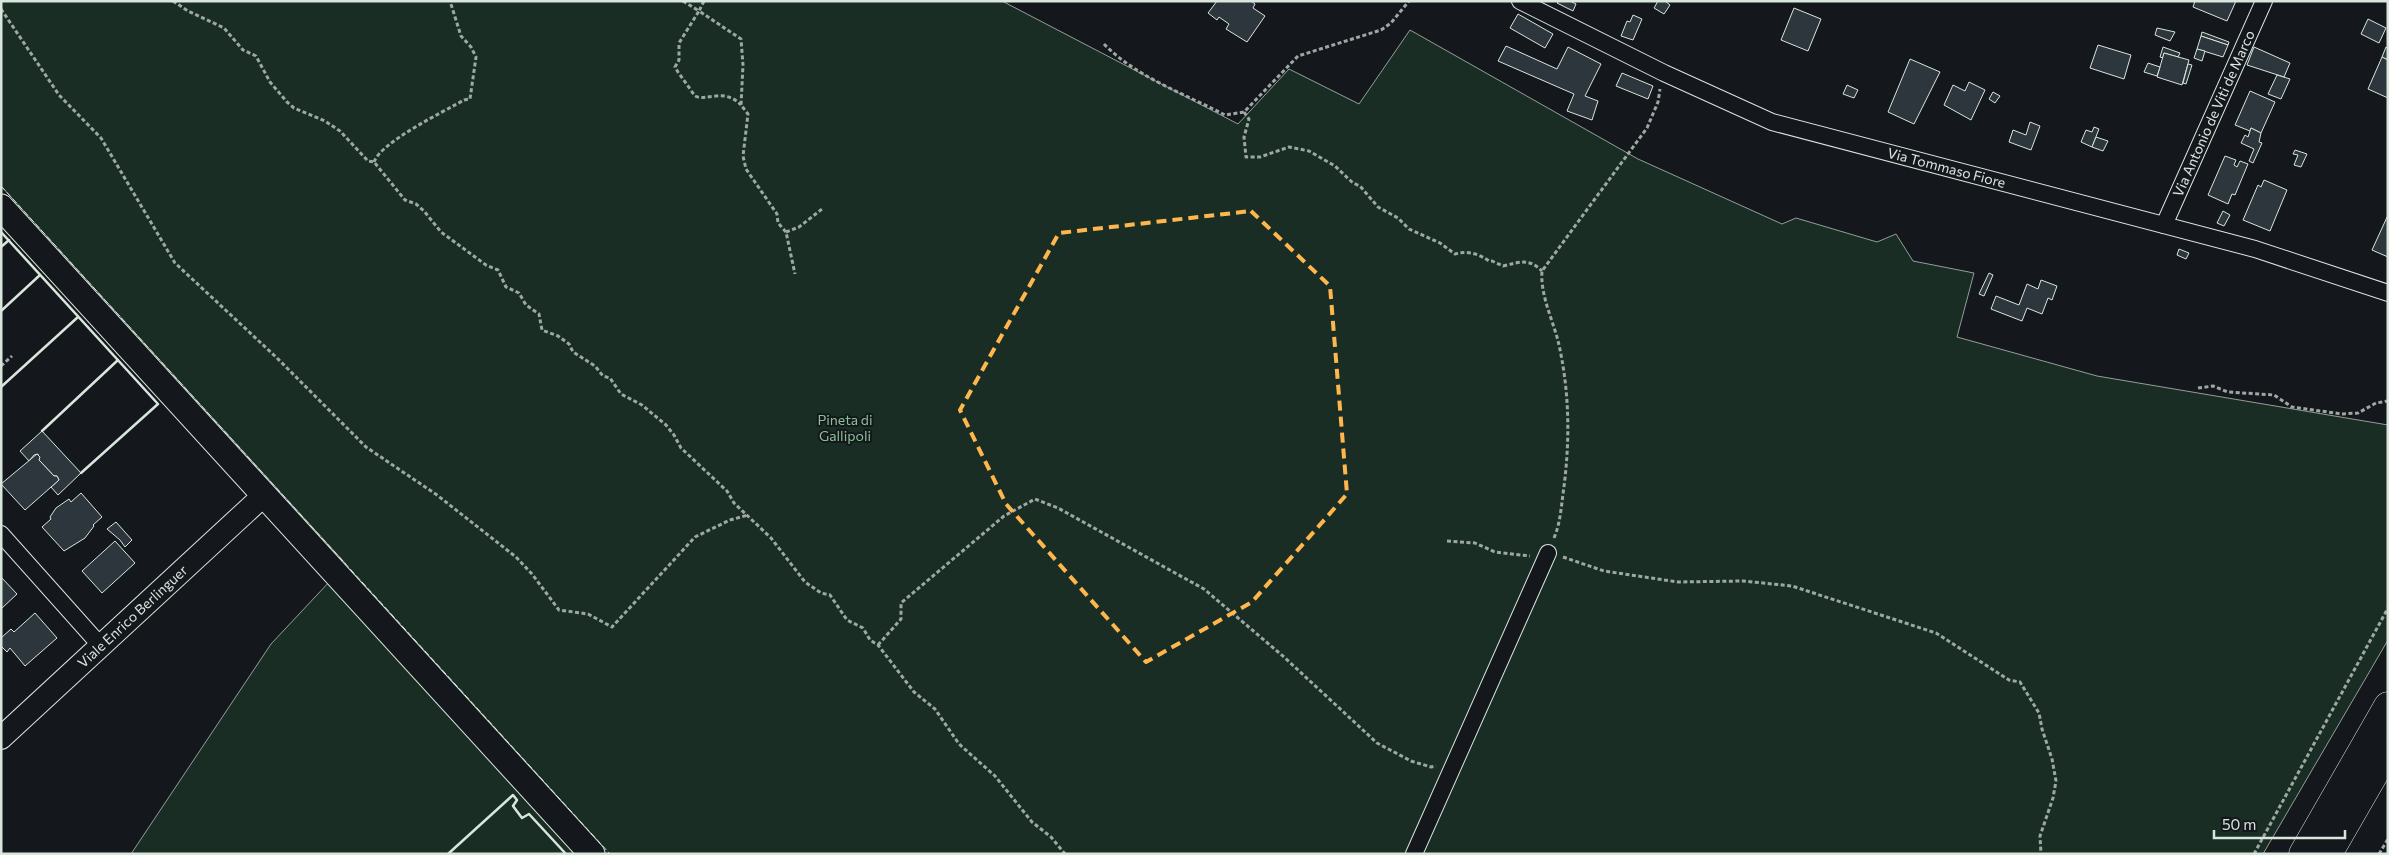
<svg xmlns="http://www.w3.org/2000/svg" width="2389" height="855" viewBox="0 0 2389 855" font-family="Commissioner,sans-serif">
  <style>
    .green { fill: #1a2d24; stroke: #939e99 }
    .building { fill: #2c363c; stroke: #d8e6dc }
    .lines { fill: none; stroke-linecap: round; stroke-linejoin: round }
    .street-casing { stroke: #d8e6dc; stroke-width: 18 }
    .secondary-casing { stroke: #d8e6dc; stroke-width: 24 }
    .primary-casing { stroke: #d8e6dc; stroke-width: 27 }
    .highway-casing { stroke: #d8e6dc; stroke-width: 29 }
    .path { stroke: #9da8a2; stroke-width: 3; stroke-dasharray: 4 2.5; stroke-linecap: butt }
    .street { stroke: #14181c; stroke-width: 16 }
    .secondary { stroke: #14181c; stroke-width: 22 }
    .primary { stroke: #14181c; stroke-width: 25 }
    .highway { stroke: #14181c; stroke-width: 28 }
    .fence { stroke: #d8e6dc; stroke-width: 1; stroke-dasharray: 6 2.5; stroke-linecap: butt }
    .wall { stroke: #d8e6dc; stroke-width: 2.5 }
    .marked { fill: none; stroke: #ffb74d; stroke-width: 4; stroke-dasharray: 10 6; stroke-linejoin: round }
    .labels { text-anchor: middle; stroke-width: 4; stroke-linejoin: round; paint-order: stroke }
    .street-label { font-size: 14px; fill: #d8e6dc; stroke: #14181c }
    .park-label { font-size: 14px; fill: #8ac095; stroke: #14181c }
  </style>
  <rect width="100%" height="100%" fill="#14181c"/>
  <!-- green -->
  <polygon class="green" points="1,1 1002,1 1238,124 1289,69 1359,104 1410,30 1638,159 1782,224 1796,218 1877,242 1896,234 1913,261 1974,273 1957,337 2097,376 2388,425 2388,640 2263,854 131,854 271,644 346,564 1,186"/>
  <!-- building -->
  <g class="building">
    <polygon points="1217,1 1251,1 1255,4 1253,8 1265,16 1247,42 1226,29 1229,24 1219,17 1217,20 1208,13"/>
    <polygon points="1559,1 1570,1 1576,4 1573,11 1557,3"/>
    <polygon points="1658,1 1665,1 1670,5 1664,14 1654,8"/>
    <polygon points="2195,1 2236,1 2227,21 2193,7"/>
    <polygon points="1794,8 1821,19 1808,51 1781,40"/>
    <polygon points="1518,14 1553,34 1545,48 1510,28"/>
    <polygon points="1633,15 1642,19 1633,40 1621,36 1627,21 1630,22"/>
    <polygon points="2368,19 2386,28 2379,43 2361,34"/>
    <polygon points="2157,28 2175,32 2170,41 2155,35"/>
    <polygon points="2202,32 2229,42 2228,45 2201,36"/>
    <polygon points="2201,36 2228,45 2223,57 2197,49"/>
    <polygon points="2098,45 2131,55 2124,79 2090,68"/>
    <polygon points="1506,46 1557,69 1568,47 1601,64 1585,96 1598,101 1592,120 1567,111 1574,94 1498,61"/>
    <polygon points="2163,47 2180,53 2178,57 2164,53 2163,58 2160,57"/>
    <polygon points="2254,47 2290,63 2284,77 2247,65"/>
    <polygon points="2386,47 2388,48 2388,60 2382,57"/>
    <polygon points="2197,49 2205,51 2202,61 2194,58"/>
    <polygon points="2164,53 2189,60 2182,85 2157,77"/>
    <polygon points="2382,57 2388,60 2388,98 2368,89"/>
    <polygon points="1910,59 1940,72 1914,124 1888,112"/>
    <polygon points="2148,63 2160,67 2157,76 2144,72"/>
    <polygon points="2188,64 2192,65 2186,84 2183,83"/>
    <polygon points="1622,73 1653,86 1648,99 1616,86"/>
    <polygon points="2277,75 2290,79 2281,99 2268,94"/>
    <polygon points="1969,82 1985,90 1971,120 1944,105 1953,85 1965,91"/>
    <polygon points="1847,85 1858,90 1854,98 1843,94"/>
    <polygon points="2250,91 2275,102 2261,133 2251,128 2250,131 2235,125"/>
    <polygon points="1993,92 2000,96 1995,103 1989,99"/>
    <polygon points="2030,122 2040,126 2031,150 2009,142 2013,130 2026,135"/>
    <polygon points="2094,127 2099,129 2092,147 2081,142 2086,130 2092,132"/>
    <polygon points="2251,128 2261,133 2259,142 2262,143 2253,163 2249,161 2254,149 2241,143 2245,135 2248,137"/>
    <polygon points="2096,137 2108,141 2103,151 2092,147"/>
    <polygon points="2295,150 2307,154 2301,167 2294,165 2298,155 2293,154"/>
    <polygon points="2225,156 2236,160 2234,165 2237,167 2240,161 2248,164 2235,195 2232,194 2228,204 2208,195"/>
    <polygon points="2264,180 2287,190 2270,231 2243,220 2258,185 2261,187"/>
    <polygon points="2223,211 2230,215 2224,226 2217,223"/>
    <polygon points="2388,215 2388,257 2372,250"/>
    <polygon points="2179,249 2189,253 2186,259 2177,255"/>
    <polygon points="1989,273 1993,275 1984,296 1979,294"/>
    <polygon points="2041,280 2057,286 2052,300 2048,298 2042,314 2027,308 2022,321 1991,309 1996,296 2019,305 2027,284 2038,289"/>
    <polygon points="42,431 81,473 58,495 51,487 59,480 57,476 54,476 39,460 38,454 34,455 29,461 20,451"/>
    <polygon points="37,454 40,457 39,460 54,476 57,476 59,480 25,510 1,484"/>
    <polygon points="81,493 102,517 93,525 94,526 85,538 64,551 42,527 51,519 50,517 56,508 69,499 71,502"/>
    <polygon points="116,522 132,540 125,547 120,540 107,529"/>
    <polygon points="115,541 135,563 102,593 82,571"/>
    <polygon points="1,577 17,594 1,609"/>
    <polygon points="35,613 57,638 25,666 10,648 7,652 1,646 1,638 11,629 14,632"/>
  </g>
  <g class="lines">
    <defs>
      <g id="street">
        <path id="s1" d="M1520,1L1664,73L1772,122L2255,249L2388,293"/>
        <path id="s2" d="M2164,225L2264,1"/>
        <polyline points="1,534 100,645"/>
        <polyline points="1414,854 1548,553"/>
      </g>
      <g id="secondary">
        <path id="s3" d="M1,738L263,496"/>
      </g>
      <polyline id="primary" points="1,207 592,854"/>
      <g id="highway">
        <polyline points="2303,854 2388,706"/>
        <polyline points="2328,854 2388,750"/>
      </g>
    </defs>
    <!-- street casing -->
    <use href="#street" class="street-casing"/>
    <!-- secondary casing -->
    <use href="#secondary" class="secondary-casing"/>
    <!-- primary casing -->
    <use href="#primary" class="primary-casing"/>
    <!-- highway casing -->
    <use href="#highway" class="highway-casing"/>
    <!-- path -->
    <g class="path">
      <polyline points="173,1 188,11 224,28 243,50 256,56 270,82 287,102 294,108 325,121 340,131 368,161 374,162 405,200 416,204 424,211 441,232 486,265 498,270 506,287 519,293 526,305 539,314 542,330 558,336 569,344 573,352 595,366 603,376 610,378 621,394 642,405 666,425 674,435 681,448 727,491 734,503 771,538 805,582 821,593 830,595 847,620 863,628 870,640 878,645 914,692 935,709 959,744 995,776 1032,822 1051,837 1065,854"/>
      <path d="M683,1L699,11L679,43V60L675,67L678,72L695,96C706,102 724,87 741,105"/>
      <polyline points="704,1 699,11 741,39 743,65 741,105 748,114 743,156 746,169 777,214 778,223 786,232 795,274"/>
      <polyline points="1,9 59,95 101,138 175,263 276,357 366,447 437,495 516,557 532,574 559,610 588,614 612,627 695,537 730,520 748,515"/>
      <path d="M1104,44C1136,77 1185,94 1225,115L1244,112L1298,56L1381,30L1391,23L1409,1"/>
      <path d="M1244,112L1249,119L1244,137L1246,157H1260L1289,147L1309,151L1335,166L1353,183L1360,186L1378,207L1398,218L1409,229L1440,243L1455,254C1467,250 1479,254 1489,261H1492L1503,266C1520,262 1529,258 1542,271"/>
      <path d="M374,162C381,142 443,112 464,100L470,99L476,57L471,47L461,36L450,1"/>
      <polyline points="786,232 799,227 822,209"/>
      <polyline points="1,366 12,356"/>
      <polyline points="2198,388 2213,386 2228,392 2274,395 2292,407 2342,414 2358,413 2376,403 2388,401"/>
      <path d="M1554,538C1560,524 1561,509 1563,494C1570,444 1570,395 1559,345C1554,322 1540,296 1542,271L1647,128L1658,102L1660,89"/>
      <polyline points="1447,541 1475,543 1495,552 1530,556"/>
      <polyline points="1563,557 1604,571 1678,582 1743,581 1792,586 1936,633 2009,680 2020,682 2039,713 2042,729 2052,759 2056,781 2053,798 2040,836 2041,854"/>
      <polyline points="878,645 901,619 901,603 1004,516 1035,499 1058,508 1204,589 1284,657 1377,743 1411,761 1431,767 1436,766"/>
      <polyline points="2254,854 2388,608"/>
      <polyline points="2379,854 2388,839"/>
    </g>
    <!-- street -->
    <use href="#street" class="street"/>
    <!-- secondary -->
    <use href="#secondary" class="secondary"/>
    <!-- primary -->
    <use href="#primary" class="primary"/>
    <!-- highway -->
    <use href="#highway" class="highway"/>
    <!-- fence -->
    <polyline class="fence" points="1,186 610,854"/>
    <!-- wall -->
    <g class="wall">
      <polyline points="1,232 158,404 81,473"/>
      <polyline points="1,247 9,240"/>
      <polyline points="1,311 40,275"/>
      <polyline points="1,387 78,317"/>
      <polyline points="42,431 118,360"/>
      <polyline points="448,854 513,795 517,800 513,806 522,818 529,814 566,854"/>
    </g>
  </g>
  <!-- marked area -->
  <path class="marked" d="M1251,211L1330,286L1347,494L1252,602L1146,662L1006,504L960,410L1059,233Z"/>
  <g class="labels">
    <!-- street labels -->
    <g class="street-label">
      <text dy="5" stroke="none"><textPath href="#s2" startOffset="122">Via Antonio de Viti de Marco</textPath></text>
      <text dy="5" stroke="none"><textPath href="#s1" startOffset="460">Via Tommaso Fiore</textPath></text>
      <text dy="5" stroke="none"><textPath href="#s3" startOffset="179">Viale Enrico Berlinguer</textPath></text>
    </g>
    <!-- park labels -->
    <g class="park-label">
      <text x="845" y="425">Pineta di<tspan x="845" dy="16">Gallipoli</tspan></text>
    </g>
  </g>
  <!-- border -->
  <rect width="2389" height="855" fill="none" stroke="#d8e6dc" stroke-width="5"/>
  <!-- scale -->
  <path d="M2214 830v8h131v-8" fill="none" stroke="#d8e6dc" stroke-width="2.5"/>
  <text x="2222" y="830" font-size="15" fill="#d8e6dc" stroke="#14181c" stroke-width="4" paint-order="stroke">50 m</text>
</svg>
